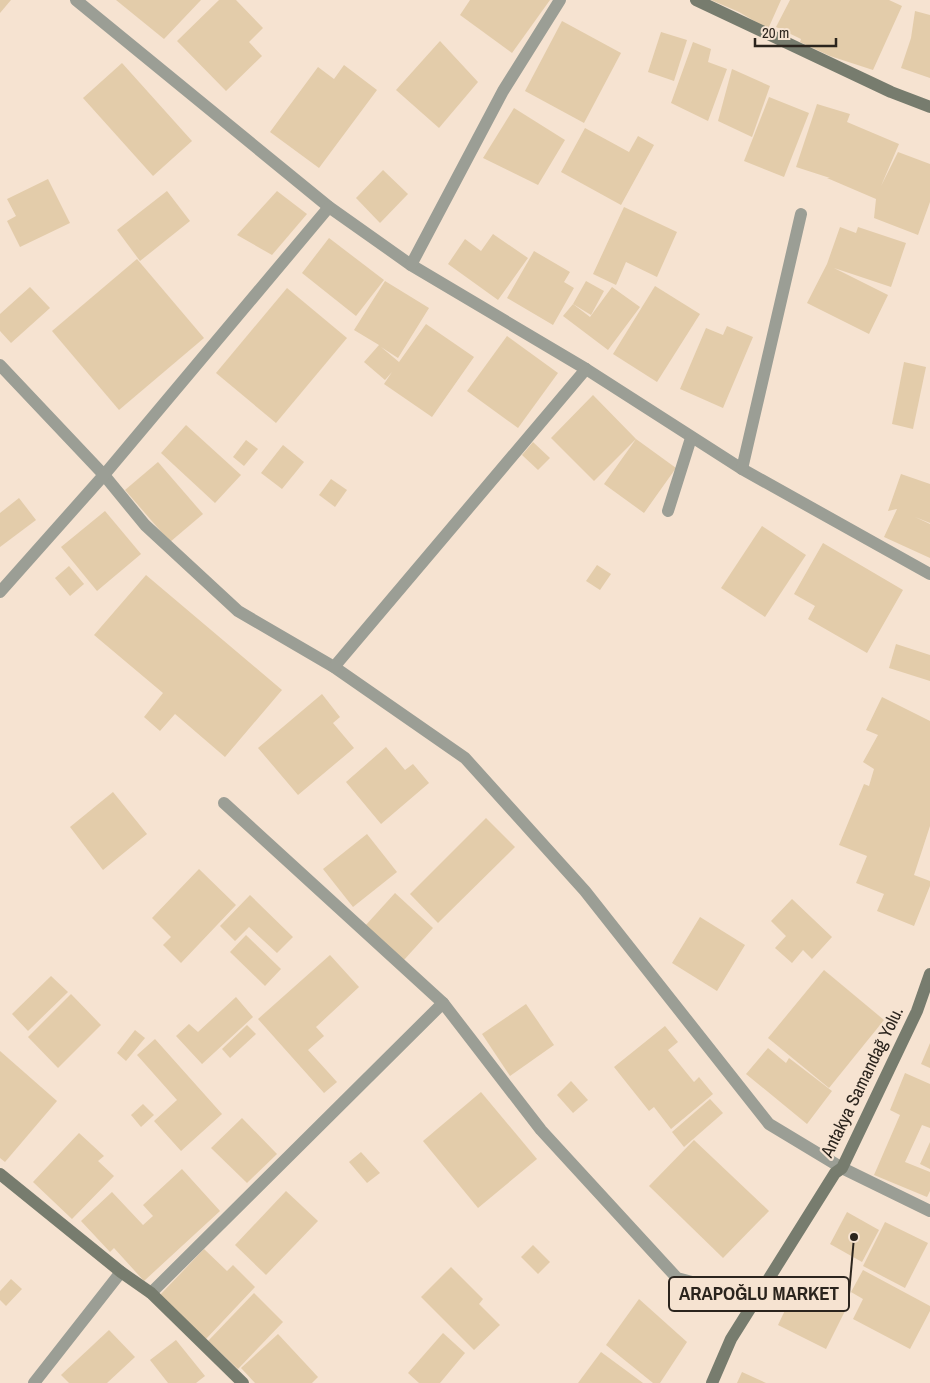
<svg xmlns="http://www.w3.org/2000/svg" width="930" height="1383" viewBox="0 0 930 1383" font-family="'Archivo Narrow',sans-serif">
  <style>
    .building { fill: #e3ccaa }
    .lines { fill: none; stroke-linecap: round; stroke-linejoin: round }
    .street { stroke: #9b9e95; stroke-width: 12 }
    .secondary { stroke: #777c6e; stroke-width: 12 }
    .labels { text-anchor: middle; stroke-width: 4.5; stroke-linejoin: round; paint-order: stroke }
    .street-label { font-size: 18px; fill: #2b241d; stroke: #f6e3d1 }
    .leader { fill: none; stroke: #2b241d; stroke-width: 2 }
    .callout-dot { fill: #2b241d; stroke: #f6e3d1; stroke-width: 2 }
    .callout { fill: #f6e3d1; stroke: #2b241d; stroke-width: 2 }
    .callout-label { font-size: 19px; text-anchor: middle; font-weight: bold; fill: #2b241d }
  </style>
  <rect width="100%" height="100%" fill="#f6e3d1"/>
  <!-- building -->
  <g class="building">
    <polygon points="0,0 11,0 0,13"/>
    <polygon points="116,0 201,0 164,39"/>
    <polygon points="219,0 236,0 263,28 249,42 262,56 226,91 177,41"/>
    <polygon points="470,0 550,0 512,53 460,15"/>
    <polygon points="711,0 781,0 768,29 739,12"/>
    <polygon points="790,0 889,0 902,6 873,70 830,56 800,42 801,39 776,27"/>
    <polygon points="915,11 930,15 930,78 901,68 911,38"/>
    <polygon points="562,21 621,53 584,123 525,91"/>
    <polygon points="661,32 687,40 674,81 648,72"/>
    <polygon points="440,41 478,82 439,128 396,90"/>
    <polygon points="693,42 711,49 708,62 727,69 708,121 671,103"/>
    <polygon points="122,63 192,141 153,176 83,98"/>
    <polygon points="344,65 377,90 319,168 270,132 318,67 334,79"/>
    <polygon points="732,69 770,86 752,137 718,121"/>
    <polygon points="769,97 809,113 784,177 744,161"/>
    <polygon points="817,104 850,114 847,122 899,144 881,186 898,152 930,164 930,202 918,235 874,218 876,199 827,178 830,178 796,167"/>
    <polygon points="514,108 565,140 538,185 483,158"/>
    <polygon points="585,128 629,152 638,136 654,145 621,205 561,172"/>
    <polygon points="383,170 408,194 380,223 356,198"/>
    <polygon points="48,179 70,223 20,247 7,221 16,216 7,199"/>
    <polygon points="167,191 190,221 140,261 117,230"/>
    <polygon points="277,191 307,214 272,255 237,235"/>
    <polygon points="624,207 677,232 657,277 626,262 616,285 593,274"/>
    <polygon points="840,227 856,233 858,227 906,243 891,287 834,268 888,295 869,334 807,303 827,264"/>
    <polygon points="493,234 528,258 498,300 448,264 465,239 481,251"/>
    <polygon points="329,238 384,280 356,316 302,273"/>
    <polygon points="534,251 570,272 564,282 574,288 553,325 507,298"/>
    <polygon points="137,259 204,338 119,410 52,331"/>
    <polygon points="385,281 429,308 398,358 381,347 399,362 426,324 474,357 432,417 384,384 392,372 385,380 364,362 379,345 354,330"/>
    <polygon points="586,281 604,291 591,315 573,304"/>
    <polygon points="655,286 700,314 657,382 613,354"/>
    <polygon points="30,287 50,308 11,343 0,331 0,314"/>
    <polygon points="612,287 640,307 608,350 563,316 573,304 590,317"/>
    <polygon points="287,288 347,338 276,423 216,373"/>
    <polygon points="727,326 753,337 723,408 680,389 706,328 723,335"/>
    <polygon points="507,336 558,373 518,428 467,391"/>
    <polygon points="904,362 926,367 913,429 892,424"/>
    <polygon points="593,395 636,439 676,468 644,513 604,484 636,439 594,481 551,438"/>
    <polygon points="186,425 241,475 215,503 161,453"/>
    <polygon points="246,440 258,449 244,466 233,457"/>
    <polygon points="533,442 550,458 538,470 522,455"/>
    <polygon points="283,445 304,462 282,489 261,473"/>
    <polygon points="158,462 203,514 170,542 125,490"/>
    <polygon points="901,474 930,484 930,523 915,517 930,524 930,558 884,537 897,509 888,511"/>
    <polygon points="331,479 347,490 335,507 319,495"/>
    <polygon points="19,498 36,520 0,547 0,513"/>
    <polygon points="105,511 141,554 97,591 61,547"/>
    <polygon points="762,526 806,555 765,617 721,588"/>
    <polygon points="823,543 903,590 867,653 808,619 815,606 794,594"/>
    <polygon points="597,565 611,574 600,590 586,581"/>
    <polygon points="69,566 84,584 70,596 55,578"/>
    <polygon points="146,575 282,690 225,757 175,714 160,731 144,717 163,693 94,635"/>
    <polygon points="896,644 930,655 930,681 889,668"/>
    <polygon points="322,694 340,717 333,723 354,748 298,795 258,748"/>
    <polygon points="882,697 930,721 930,826 914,875 930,881 930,886 914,926 877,911 884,894 856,883 867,856 839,845 864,784 869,786 874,769 863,762 878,735 866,730"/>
    <polygon points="386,747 405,770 413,764 429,783 381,824 346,782"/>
    <polygon points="113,792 147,834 103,870 70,827"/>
    <polygon points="486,818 515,847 438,923 410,894"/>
    <polygon points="367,834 397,872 353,907 323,869"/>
    <polygon points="199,869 236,905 181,963 163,945 171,937 152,918"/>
    <polygon points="395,893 433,928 403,961 365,926"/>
    <polygon points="250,895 293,937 277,953 249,927 235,941 220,926"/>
    <polygon points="792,899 832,937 812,959 803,950 792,963 775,948 786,936 771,921"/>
    <polygon points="700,917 745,945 717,991 672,963"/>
    <polygon points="246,935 281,969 265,986 230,952"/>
    <polygon points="330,955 359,987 316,1027 324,1036 308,1050 337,1082 324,1093 258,1019"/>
    <polygon points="824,970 884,1020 829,1088 768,1038"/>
    <polygon points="51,976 68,992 28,1031 12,1014"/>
    <polygon points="71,994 101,1025 58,1068 28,1037"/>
    <polygon points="236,997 253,1017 202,1064 176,1036 189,1024 198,1032"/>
    <polygon points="526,1004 554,1045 510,1076 482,1034"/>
    <polygon points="247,1025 256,1034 230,1058 222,1049"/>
    <polygon points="665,1026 678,1042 668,1050 694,1082 699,1077 713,1094 671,1129 654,1107 649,1111 614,1067"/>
    <polygon points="135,1030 145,1038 126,1061 117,1053"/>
    <polygon points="155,1039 222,1114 181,1151 154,1121 177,1100 137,1055"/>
    <polygon points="930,1043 930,1068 921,1064"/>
    <polygon points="768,1048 786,1063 789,1058 832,1091 807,1124 746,1074"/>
    <polygon points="0,1051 57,1101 5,1162 0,1158"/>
    <polygon points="905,1073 930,1084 930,1128 922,1125 905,1162 930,1172 930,1191 927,1197 874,1175 900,1115 890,1110"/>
    <polygon points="571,1081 588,1100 573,1113 557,1095"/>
    <polygon points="481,1092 537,1159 478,1208 423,1141"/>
    <polygon points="710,1099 723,1113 684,1147 672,1132"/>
    <polygon points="143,1104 154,1115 141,1127 131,1115"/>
    <polygon points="242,1118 277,1154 247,1183 211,1148"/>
    <polygon points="79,1133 104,1156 98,1161 114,1176 72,1219 33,1182"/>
    <polygon points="694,1140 769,1211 723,1258 649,1186"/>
    <polygon points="930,1142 930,1169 920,1164"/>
    <polygon points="361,1152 380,1173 367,1183 349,1162"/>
    <polygon points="182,1169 220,1211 144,1281 114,1248 110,1252 81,1221 112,1192 143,1225 153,1216 143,1205"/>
    <polygon points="286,1191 318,1221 266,1275 235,1245"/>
    <polygon points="847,1212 879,1230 862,1262 830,1244"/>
    <polygon points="885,1222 928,1243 905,1288 863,1266"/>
    <polygon points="533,1245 550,1262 538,1274 521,1257"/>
    <polygon points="204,1249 227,1271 233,1265 255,1287 206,1339 160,1295"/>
    <polygon points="451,1267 483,1299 479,1304 500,1325 474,1350 421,1297"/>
    <polygon points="863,1270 930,1306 930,1311 910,1349 853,1319 863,1299 851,1292"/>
    <polygon points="11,1279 22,1289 6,1306 0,1300 0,1291"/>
    <polygon points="799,1281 848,1305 826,1349 778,1325"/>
    <polygon points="254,1293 283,1322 238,1369 208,1341"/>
    <polygon points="639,1299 687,1342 660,1383 653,1383 606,1345"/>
    <polygon points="109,1330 135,1357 107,1383 69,1383 61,1375"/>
    <polygon points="443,1333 465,1353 440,1383 419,1383 408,1373"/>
    <polygon points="278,1334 318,1377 312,1383 255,1383 241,1368"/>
    <polygon points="176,1340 205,1376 196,1383 168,1383 150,1360"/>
    <polygon points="601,1352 643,1383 578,1383"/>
    <polygon points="742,1372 766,1383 737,1383"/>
  </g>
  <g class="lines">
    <!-- street -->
    <g class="street">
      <polyline points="76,0 329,207 411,265 586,369 742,469 930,574"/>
      <polyline points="411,265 503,91 560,0"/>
      <polyline points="0,365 104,475 145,525 238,611 334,667 465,758 585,891 769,1124 842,1168 930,1211"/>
      <polyline points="742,469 801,214"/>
      <polyline points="668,511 691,438"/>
      <polyline points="0,592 104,475 329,207"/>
      <polyline points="334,667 586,369"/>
      <polyline points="224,803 443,1003"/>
      <polyline points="151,1293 443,1003 541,1130 677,1278 756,1299"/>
      <polyline points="34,1383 121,1272"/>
    </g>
    <!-- secondary -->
    <g class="secondary">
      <polyline points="696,0 891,92 930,107"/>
      <polyline points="0,1174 121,1272 151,1293 243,1383"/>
      <polyline points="712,1383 731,1339 835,1173 842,1168 917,1011 930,974"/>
    </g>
  </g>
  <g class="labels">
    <!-- street labels -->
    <g class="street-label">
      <text transform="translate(862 1082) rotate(-64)" y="6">Antakya Samandağ Yolu.</text>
    </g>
  </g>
  <!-- callouts -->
  <path class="leader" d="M854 1237L849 1294"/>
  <circle class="callout-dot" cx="854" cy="1237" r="5"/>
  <rect class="callout" x="669" y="1277" width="180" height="34" rx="5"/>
  <g class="callout-label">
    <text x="759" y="1300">ARAPOĞLU MARKET</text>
  </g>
  <!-- scale -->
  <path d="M755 38v8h81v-8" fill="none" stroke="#2b241d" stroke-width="2.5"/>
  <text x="762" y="38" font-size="15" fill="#2b241d" stroke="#f6e3d1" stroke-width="4" paint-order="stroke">20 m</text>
</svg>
